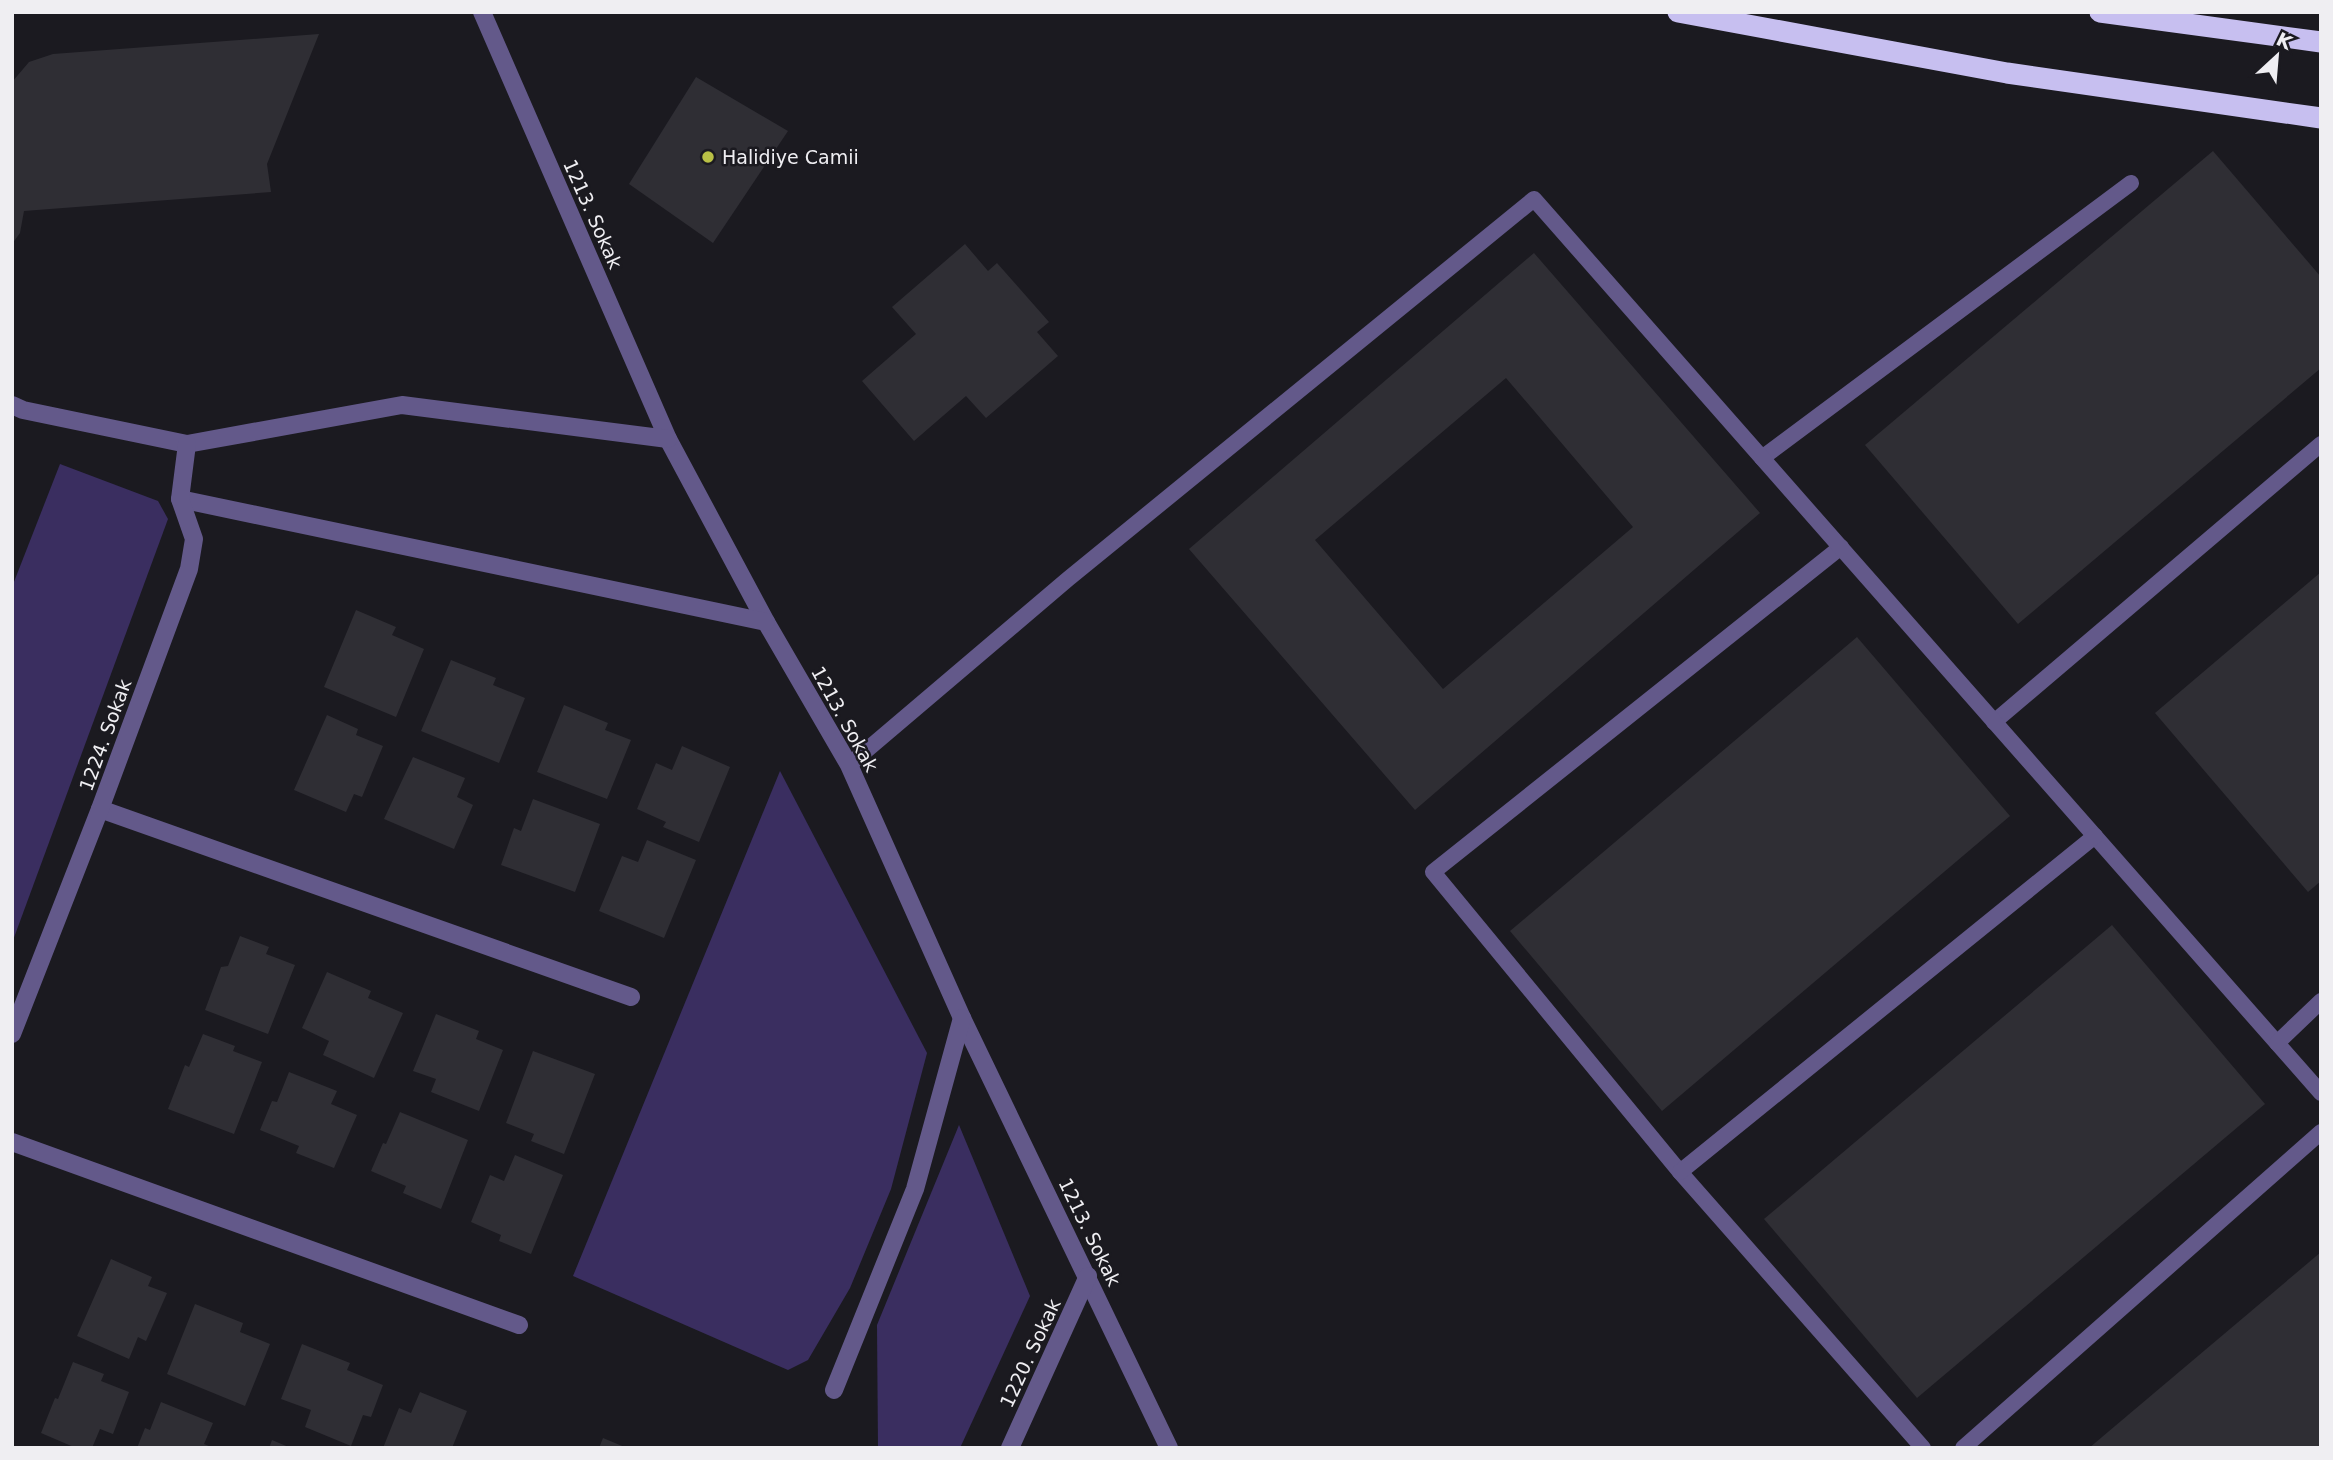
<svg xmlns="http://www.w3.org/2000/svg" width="2333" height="1460" viewBox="0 0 2333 1460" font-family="'DejaVu Sans',sans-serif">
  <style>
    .green { fill: #3a2e60 }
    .building { fill: #2f2e34; fill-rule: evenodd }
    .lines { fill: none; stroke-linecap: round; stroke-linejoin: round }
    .lane { stroke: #63598a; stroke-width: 16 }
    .street { stroke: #63598a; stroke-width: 18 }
    .highway { stroke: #c7bff0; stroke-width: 21 }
    .poi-dot { fill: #b9c046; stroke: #1b1a20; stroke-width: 2.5 }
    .labels { text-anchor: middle; stroke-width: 5; stroke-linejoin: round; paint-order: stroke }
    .poi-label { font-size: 19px; fill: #efeef2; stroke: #1b1a20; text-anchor: start }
    .street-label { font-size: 19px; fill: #efeef2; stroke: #1b1a20 }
  </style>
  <rect width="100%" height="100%" fill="#1b1a20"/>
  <!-- green -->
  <g class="green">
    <polygon points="60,464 158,501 168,519 12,943 12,587"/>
    <polygon points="780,771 927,1053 891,1189 850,1288 808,1360 788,1370 573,1276"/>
    <polygon points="959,1125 1030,1296 960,1448 878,1448 877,1325"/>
  </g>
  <!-- building -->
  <g class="building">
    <polygon points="319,34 267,164 271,192 24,211 20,233 12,244 12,82 29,62 53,54"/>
    <polygon points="696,77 788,131 713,243 629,184"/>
    <polygon points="2213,151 2321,277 2321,368 2018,624 1865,445"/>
    <polygon points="965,244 988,271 997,263 1049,322 1037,332 1058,356 986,418 966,396 914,441 862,381 916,334 892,307"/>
    <path d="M1534,253L1760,513L1415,810L1189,549ZM1506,378L1633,527L1443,689L1315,540Z"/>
    <polygon points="2321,572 2321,881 2308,892 2155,713"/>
    <polygon points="356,610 396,627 392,635 424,649 396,717 324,687"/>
    <polygon points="1857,637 2010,816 1662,1111 1510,931"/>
    <polygon points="451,660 496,678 493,685 525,698 499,763 421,731"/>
    <polygon points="564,705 608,723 605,730 631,740 607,799 537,772"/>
    <polygon points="327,715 358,729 356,735 383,746 362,797 354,794 346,812 294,790"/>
    <polygon points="682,746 730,767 699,842 663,827 666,822 637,809 656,763 672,770"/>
    <polygon points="413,757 465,778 457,797 473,805 454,849 384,819"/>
    <polygon points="533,799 600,824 575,892 501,865 514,828 521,831"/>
    <polygon points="647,840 696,860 664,938 599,911 622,856 638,862"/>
    <polygon points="2112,925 2265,1104 1917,1398 1764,1219"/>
    <polygon points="240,936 269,947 266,954 295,965 268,1034 205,1010 221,967 228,966"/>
    <polygon points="327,972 371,991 368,998 403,1013 374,1078 323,1055 329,1041 302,1028"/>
    <polygon points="436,1014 479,1031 476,1039 503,1050 479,1111 431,1092 436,1079 413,1071"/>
    <polygon points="203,1034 235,1046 233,1051 262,1062 234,1134 168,1109 185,1065 189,1067"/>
    <polygon points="533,1051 595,1074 564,1154 531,1141 534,1134 506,1123"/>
    <polygon points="289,1072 337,1091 331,1104 357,1115 334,1168 296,1153 299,1146 260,1130 272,1101 277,1102"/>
    <polygon points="400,1112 468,1140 441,1209 403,1193 406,1186 371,1171 383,1143 386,1144"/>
    <polygon points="515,1155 563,1175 531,1254 499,1241 501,1235 471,1222 490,1175 504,1181"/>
    <polygon points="2321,1252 2321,1448 2089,1448"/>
    <polygon points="111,1259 152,1277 148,1286 167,1293 146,1341 138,1337 129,1359 77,1336"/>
    <polygon points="195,1304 243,1323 240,1332 270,1344 245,1406 167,1374"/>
    <polygon points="302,1344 350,1363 347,1370 383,1385 371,1417 363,1415 351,1446 305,1427 311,1410 281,1399"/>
    <polygon points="73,1362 104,1374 101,1381 129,1392 113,1434 100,1429 92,1448 76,1448 41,1433 55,1398 58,1399"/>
    <polygon points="420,1392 467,1411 452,1448 383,1448 399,1408 411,1413"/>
    <polygon points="161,1402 213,1423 204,1444 214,1448 137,1448 145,1428 150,1430"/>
    <polygon points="603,1438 627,1448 599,1448"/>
    <polygon points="272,1440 291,1448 269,1448"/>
  </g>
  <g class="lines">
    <!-- lane -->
    <g class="lane">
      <polyline points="1762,458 2131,183"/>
      <polyline points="1841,547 1433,872 1680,1172 1923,1448"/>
      <polyline points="1994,722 2321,444"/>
      <polyline points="849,765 1068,579 1534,199 2321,1093"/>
      <polyline points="2277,1043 2321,1001"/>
      <polyline points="1680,1172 2095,836"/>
      <polyline points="1963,1448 2321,1132"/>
    </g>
    <!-- street -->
    <g class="street">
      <polyline points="482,12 668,439 766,622 849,765 962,1018 1169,1448"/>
      <polyline points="12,405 23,410 187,444 402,405 668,439"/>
      <polyline points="180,499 766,622"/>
      <polyline points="100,809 631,997"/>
      <polyline points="12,1034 100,809 189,569 194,539 180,499 187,444"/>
      <polyline points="12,1142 519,1325"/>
      <polyline points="834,1390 915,1189 962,1018"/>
      <polyline points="1010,1448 1088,1276"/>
    </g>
    <!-- highway -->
    <g class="highway">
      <polyline points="1678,12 2007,73 2321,118"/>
      <polyline points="2100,12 2321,42"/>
    </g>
  </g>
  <!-- markers -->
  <circle class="poi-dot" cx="708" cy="157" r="7"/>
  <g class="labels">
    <!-- poi labels -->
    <g class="poi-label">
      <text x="722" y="164">Halidiye Camii</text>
    </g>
    <!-- street labels -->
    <g class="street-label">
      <text transform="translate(593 214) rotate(66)" y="7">1213. Sokak</text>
      <text transform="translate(845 719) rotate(61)" y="7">1213. Sokak</text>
      <text transform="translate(105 735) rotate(-70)" y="7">1224. Sokak</text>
      <text transform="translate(1090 1232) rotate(64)" y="7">1213. Sokak</text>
      <text transform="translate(1030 1353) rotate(-65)" y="7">1220. Sokak</text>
    </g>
  </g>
  <!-- border -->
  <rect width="2333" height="1460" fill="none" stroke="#efeef2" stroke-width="28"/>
  <!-- north arrow -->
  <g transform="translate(2277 56) rotate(26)" stroke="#1b1a20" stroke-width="5" paint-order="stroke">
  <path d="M0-5L12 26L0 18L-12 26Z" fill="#efeef2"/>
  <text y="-10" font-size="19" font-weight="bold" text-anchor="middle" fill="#efeef2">K</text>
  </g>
</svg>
